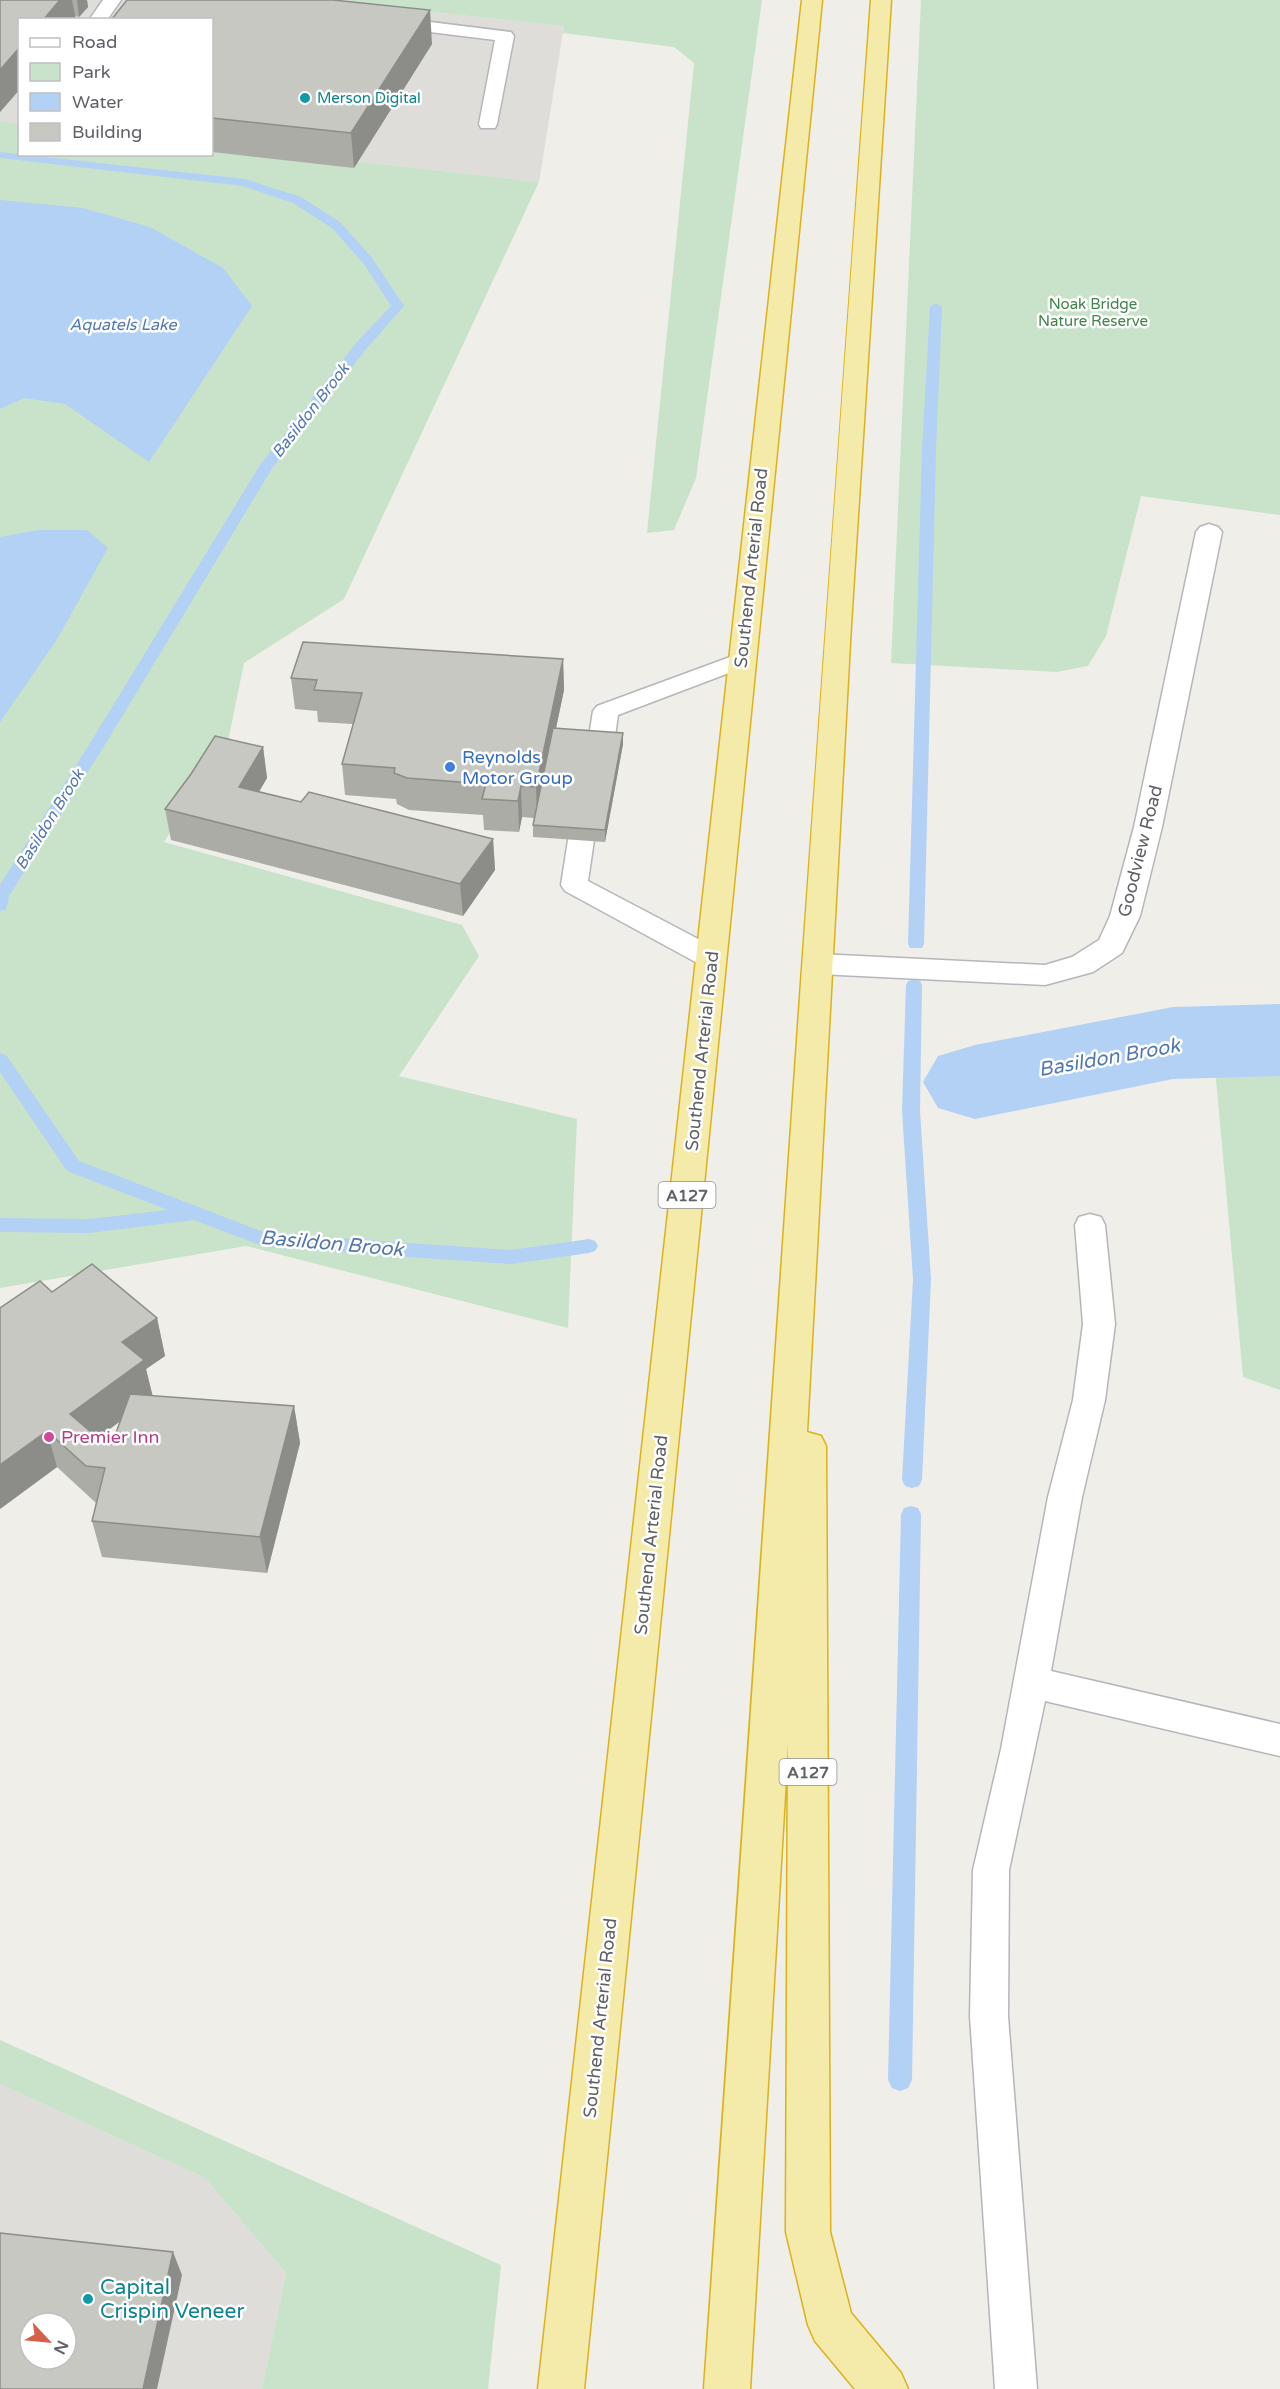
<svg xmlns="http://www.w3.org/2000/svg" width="1280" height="2389" viewBox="0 0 1280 2389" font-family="'Varela Round',sans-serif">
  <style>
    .industrial { fill: #deddda; fill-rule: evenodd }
    .green { fill: #c8e3ca }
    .water { fill: #b2d1f5 }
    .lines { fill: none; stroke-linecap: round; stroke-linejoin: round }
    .stream { fill: #b2d1f5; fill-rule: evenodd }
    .river { fill: #b2d1f5; fill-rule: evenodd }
    .service-casing { stroke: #b5b6ba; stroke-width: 3 }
    .minor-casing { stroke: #b5b6ba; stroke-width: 3 }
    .trunk-casing { stroke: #dcb21b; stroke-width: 3 }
    .service { fill: #fff; fill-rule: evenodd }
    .minor { fill: #fff; fill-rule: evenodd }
    .trunk { fill: #f4ebaa; fill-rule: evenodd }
    .wall { fill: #acaca7; fill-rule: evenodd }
    .shaded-wall { fill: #8c8c88 }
    .building { fill: #c8c8c2; stroke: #8c8c88; stroke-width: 1.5; fill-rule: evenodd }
    .culture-dot { fill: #0f9aa8; stroke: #fff; stroke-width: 2 }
    .shop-dot { fill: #3f7fe0; stroke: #fff; stroke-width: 2 }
    .hotel-dot { fill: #d1479c; stroke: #fff; stroke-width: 2 }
    .labels { text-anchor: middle; stroke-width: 5; stroke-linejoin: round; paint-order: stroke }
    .far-culture-label { font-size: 15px; fill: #0d838f; stroke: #fff; text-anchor: start }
    .far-park-label { font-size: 15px; fill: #41834a; stroke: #fff }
    .far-water-label { font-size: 16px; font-style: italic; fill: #5377af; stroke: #fff }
    .shield { fill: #fff; stroke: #8f9094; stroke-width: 1.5 }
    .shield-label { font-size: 16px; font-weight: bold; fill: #5f6166 }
    .street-label { font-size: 18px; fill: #5f6166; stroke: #fff }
    .shop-label { font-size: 18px; fill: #366cbe; stroke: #fff; text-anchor: start }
    .hotel-label { font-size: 18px; fill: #b23c85; stroke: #fff; text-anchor: start }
    .water-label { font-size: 20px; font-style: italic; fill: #5377af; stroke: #fff }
    .near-culture-label { font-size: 21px; fill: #0d838f; stroke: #fff; text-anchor: start }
  </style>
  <rect width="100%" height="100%" fill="#efeee8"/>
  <!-- industrial -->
  <g class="industrial">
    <polygon points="0,0 349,0 346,3 564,26 539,182 212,145 212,20 20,20 19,124 0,121"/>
    <path d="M0,2084L205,2178L286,2273L262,2389H0ZM30,2323H66V2359H30Z"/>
  </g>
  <!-- green -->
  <g class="green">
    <polygon points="349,0 762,0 696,478 674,530 647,533 694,63 674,47 563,33 564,26 346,3"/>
    <polygon points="921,0 1280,0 1280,515 1141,496 1106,636 1088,666 1057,672 891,663"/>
    <polygon points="0,121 19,124 20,154 212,154 212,145 539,182 344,599 244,663 227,746 164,842 462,925 479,956 399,1076 577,1119 568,1328 246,1246 0,1288"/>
    <polygon points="1210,1013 1280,1013 1280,1390 1243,1377"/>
    <polygon points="0,2040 501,2265 488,2389 262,2389 286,2273 205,2178 0,2084"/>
  </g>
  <!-- water -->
  <g class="water">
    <polygon points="0,200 83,208 150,227 223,268 252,306 149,462 65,404 24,398 0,409"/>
    <polygon points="38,530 87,530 108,548 56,641 0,722 0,537"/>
  </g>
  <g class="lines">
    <!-- stream -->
    <g class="stream">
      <polygon points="0,152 245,179 301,197 340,222 373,259 404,306 367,348 273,467 103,748 9,896 6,910 0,911 0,885 87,748 260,465 357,342 391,306 364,264 332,228 293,203 243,186 0,158"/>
      <polygon points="936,303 942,307 936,450 924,944 922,948 910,948 908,944 922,450 930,307"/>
      <polygon points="914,979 920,981 922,985 920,1111 931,1279 922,1480 919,1486 912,1488 905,1486 902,1480 913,1279 902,1111 906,985 908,981"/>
      <polygon points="0,1053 6,1055 79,1161 266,1233 511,1250 589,1239 595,1241 598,1246 595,1251 589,1253 511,1264 265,1247 194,1220 89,1233 0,1232 0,1218 89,1219 168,1210 67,1171 0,1072"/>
      <polygon points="911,1506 918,1508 921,1514 912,2080 908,2088 900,2091 892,2088 888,2080 901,1514 904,1508"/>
    </g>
    <!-- river -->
    <polygon class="river" points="1280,1004 1280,1076 1173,1079 975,1119 938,1108 923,1082 938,1056 975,1045 1173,1007"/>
    <defs>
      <g id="service">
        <polygon points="103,0 121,0 107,20 89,20"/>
        <polygon points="320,0 338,0 334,10 511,32 514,36 497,124 495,128 481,128 479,124 495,40 324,19 318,18 315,14"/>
        <polygon points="741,653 750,655 753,660 750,665 618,715 614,743 610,749 601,751 592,749 588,743 593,711 597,706"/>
        <polygon points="581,831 590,834 594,840 588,881 721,951 725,958 721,965 711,967 701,965 565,891 561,885 568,840 572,834"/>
        <polygon points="1090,1214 1101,1217 1105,1225 1115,1324 1105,1400 1082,1497 1051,1671 1280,1724 1280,1756 1045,1701 1009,1870 1008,2016 1037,2389 995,2389 970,2016 973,1870 1001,1749 1048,1497 1073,1400 1083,1324 1075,1225 1079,1217"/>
      </g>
      <polygon id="minor" points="1209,524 1218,527 1222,532 1162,827 1140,916 1122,953 1093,972 1045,985 819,974 808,971 804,964 808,957 819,954 1045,965 1072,957 1099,940 1110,916 1134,827 1196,532 1200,527"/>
      <g id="trunk">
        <polygon points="802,0 822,0 584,2389 538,2389"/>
        <path d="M871,0H891L851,625L807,1432L821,1436L826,1446L830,2232L851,2313L901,2373L908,2389H855L815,2341L808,2325L786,2232L788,1744L750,2389H704C760,1593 812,796 871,0Z"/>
      </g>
    </defs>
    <!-- service casing -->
    <use href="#service" class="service-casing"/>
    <!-- minor casing -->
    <use href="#minor" class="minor-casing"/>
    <!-- trunk casing -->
    <use href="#trunk" class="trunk-casing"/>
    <!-- service -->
    <use href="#service" class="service"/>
    <!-- minor -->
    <use href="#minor" class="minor"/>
    <!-- trunk -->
    <use href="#trunk" class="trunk"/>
  </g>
  <!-- wall -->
  <g class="wall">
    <polygon points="0,0 87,0 88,7 79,17 75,16 76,20 20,20 20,89 0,112"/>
    <polygon points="212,20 432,44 354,168 212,152"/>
    <polygon points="563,659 564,690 556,728 623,744 605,842 533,837 533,825 534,818 522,817 519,832 484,830 483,815 409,810 397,804 396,799 345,795 342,764 353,724 318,722 317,711 295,709 291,678"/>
    <polygon points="263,747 267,778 259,792 301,802 493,839 495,870 463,916 171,840 165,809 191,774"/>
    <path d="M52,1292L157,1318L165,1356L146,1369L152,1396L294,1406L300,1443L267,1573L102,1557L92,1521L96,1503L57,1467L0,1509ZM120,1421L112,1444L104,1443L98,1438Z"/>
  </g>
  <!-- shaded-wall -->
  <g class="shaded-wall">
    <polygon points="60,0 72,0 76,20 43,20"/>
    <polygon points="77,0 87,0 88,7 79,17"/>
    <polygon points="430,10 432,44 354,168 351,133"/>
    <polygon points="20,47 20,89 0,112 0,70"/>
    <polygon points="563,659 564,690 537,818 536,787"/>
    <polygon points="623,733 623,744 605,842 605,830"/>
    <polygon points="263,747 267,778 243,818 239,787"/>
    <polygon points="521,786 522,817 519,832 518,801"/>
    <polygon points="493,839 495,870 463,916 460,884"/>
    <polygon points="157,1318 165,1356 146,1369 153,1397 80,1451 70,1414 122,1342"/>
    <polygon points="294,1406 300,1443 267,1573 260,1537"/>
    <polygon points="47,1431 57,1467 0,1509 0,1465"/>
    <polygon points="173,2252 182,2275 157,2389 143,2389"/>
  </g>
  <!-- building -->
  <g class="building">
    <polygon points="0,0 60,0 43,20 20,20 20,47 0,70"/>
    <polygon points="127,0 333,0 430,10 351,133 212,118 212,20 111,20"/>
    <polygon points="303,642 563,659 536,787 521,786 518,801 482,799 486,784 407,778 394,773 395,768 342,764 362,693 314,690 317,680 291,678"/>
    <polygon points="553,728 623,733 605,830 533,825"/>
    <polygon points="215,736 263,747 239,787 301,802 309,792 493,839 460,884 165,809 191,774"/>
    <polygon points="92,1264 157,1318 122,1342 144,1360 70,1414 104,1443 112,1444 130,1394 294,1406 260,1537 92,1521 105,1468 86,1466 47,1431 0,1465 0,1308 40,1281 52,1292"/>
    <path d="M0,2233L173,2252L143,2389H0ZM30,2323H66V2359H30Z"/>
  </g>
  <!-- markers -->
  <g class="culture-dot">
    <circle cx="305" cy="98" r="6"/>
    <circle cx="88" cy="2299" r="6"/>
  </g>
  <circle class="shop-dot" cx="450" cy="767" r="6"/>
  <circle class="hotel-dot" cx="49" cy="1437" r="6"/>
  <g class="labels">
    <!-- far-culture labels -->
    <g class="far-culture-label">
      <text x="317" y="103">Merson Digital</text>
    </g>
    <!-- far-park labels -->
    <g class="far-park-label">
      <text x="1093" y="309">Noak Bridge<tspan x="1093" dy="17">Nature Reserve</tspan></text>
    </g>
    <!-- far-water labels -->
    <g class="far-water-label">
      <text x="123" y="330">Aquatels Lake</text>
      <text transform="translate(310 410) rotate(-52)" y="6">Basildon Brook</text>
      <text transform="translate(49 819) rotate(-58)" y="6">Basildon Brook</text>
    </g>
    <!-- shield labels -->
    <g class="shield">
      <rect x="658.5" y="1182" width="57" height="26" rx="4.5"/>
      <rect x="779.5" y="1759" width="57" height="26" rx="4.5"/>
    </g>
    <g class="shield-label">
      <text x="687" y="1201">A127</text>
      <text x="808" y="1778">A127</text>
    </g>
    <!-- street labels -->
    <g class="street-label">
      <text transform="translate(751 568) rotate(-84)" y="6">Southend Arterial Road</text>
      <text transform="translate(1140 851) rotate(-76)" y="6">Goodview Road</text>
      <text transform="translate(702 1051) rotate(-84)" y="6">Southend Arterial Road</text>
      <text transform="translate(651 1535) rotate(-84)" y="6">Southend Arterial Road</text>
      <text transform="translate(600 2018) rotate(-84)" y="6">Southend Arterial Road</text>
    </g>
    <!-- shop labels -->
    <g class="shop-label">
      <text x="462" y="763">Reynolds<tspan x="462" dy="21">Motor Group</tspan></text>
    </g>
    <!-- hotel labels -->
    <g class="hotel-label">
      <text x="61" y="1443">Premier Inn</text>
    </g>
    <!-- water labels -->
    <g class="water-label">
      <text transform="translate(1109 1057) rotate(-10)" y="7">Basildon Brook</text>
      <text transform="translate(332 1243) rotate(5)" y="7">Basildon Brook</text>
    </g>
    <!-- near-culture labels -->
    <g class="near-culture-label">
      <text x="100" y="2294">Capital<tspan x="100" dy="24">Crispin Veneer</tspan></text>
    </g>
  </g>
  <!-- legend -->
  <rect x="18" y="18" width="195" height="138" fill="#ffffff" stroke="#bfc0c2" stroke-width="1.5"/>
  <rect x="30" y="38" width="30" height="9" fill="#ffffff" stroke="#bfc0c2" stroke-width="1.5"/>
  <text x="72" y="48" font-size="18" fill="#5f6166">Road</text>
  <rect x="30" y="63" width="30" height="18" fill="#c8e3ca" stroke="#bfc0c2" stroke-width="1.5"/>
  <text x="72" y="78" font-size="18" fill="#5f6166">Park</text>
  <rect x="30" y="93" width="30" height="18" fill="#b2d1f5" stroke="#bfc0c2" stroke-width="1.5"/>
  <text x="72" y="108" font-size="18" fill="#5f6166">Water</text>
  <rect x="30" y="123" width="30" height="18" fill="#c8c8c2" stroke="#bfc0c2" stroke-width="1.5"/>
  <text x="72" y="138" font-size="18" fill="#5f6166">Building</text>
  <!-- north arrow -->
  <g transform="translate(48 2341) rotate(116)"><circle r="28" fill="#ffffff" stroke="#bfc0c2" stroke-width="1.5"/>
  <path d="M0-4.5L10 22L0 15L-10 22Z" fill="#d66047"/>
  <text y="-9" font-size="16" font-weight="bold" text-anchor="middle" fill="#5f6166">N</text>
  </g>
</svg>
